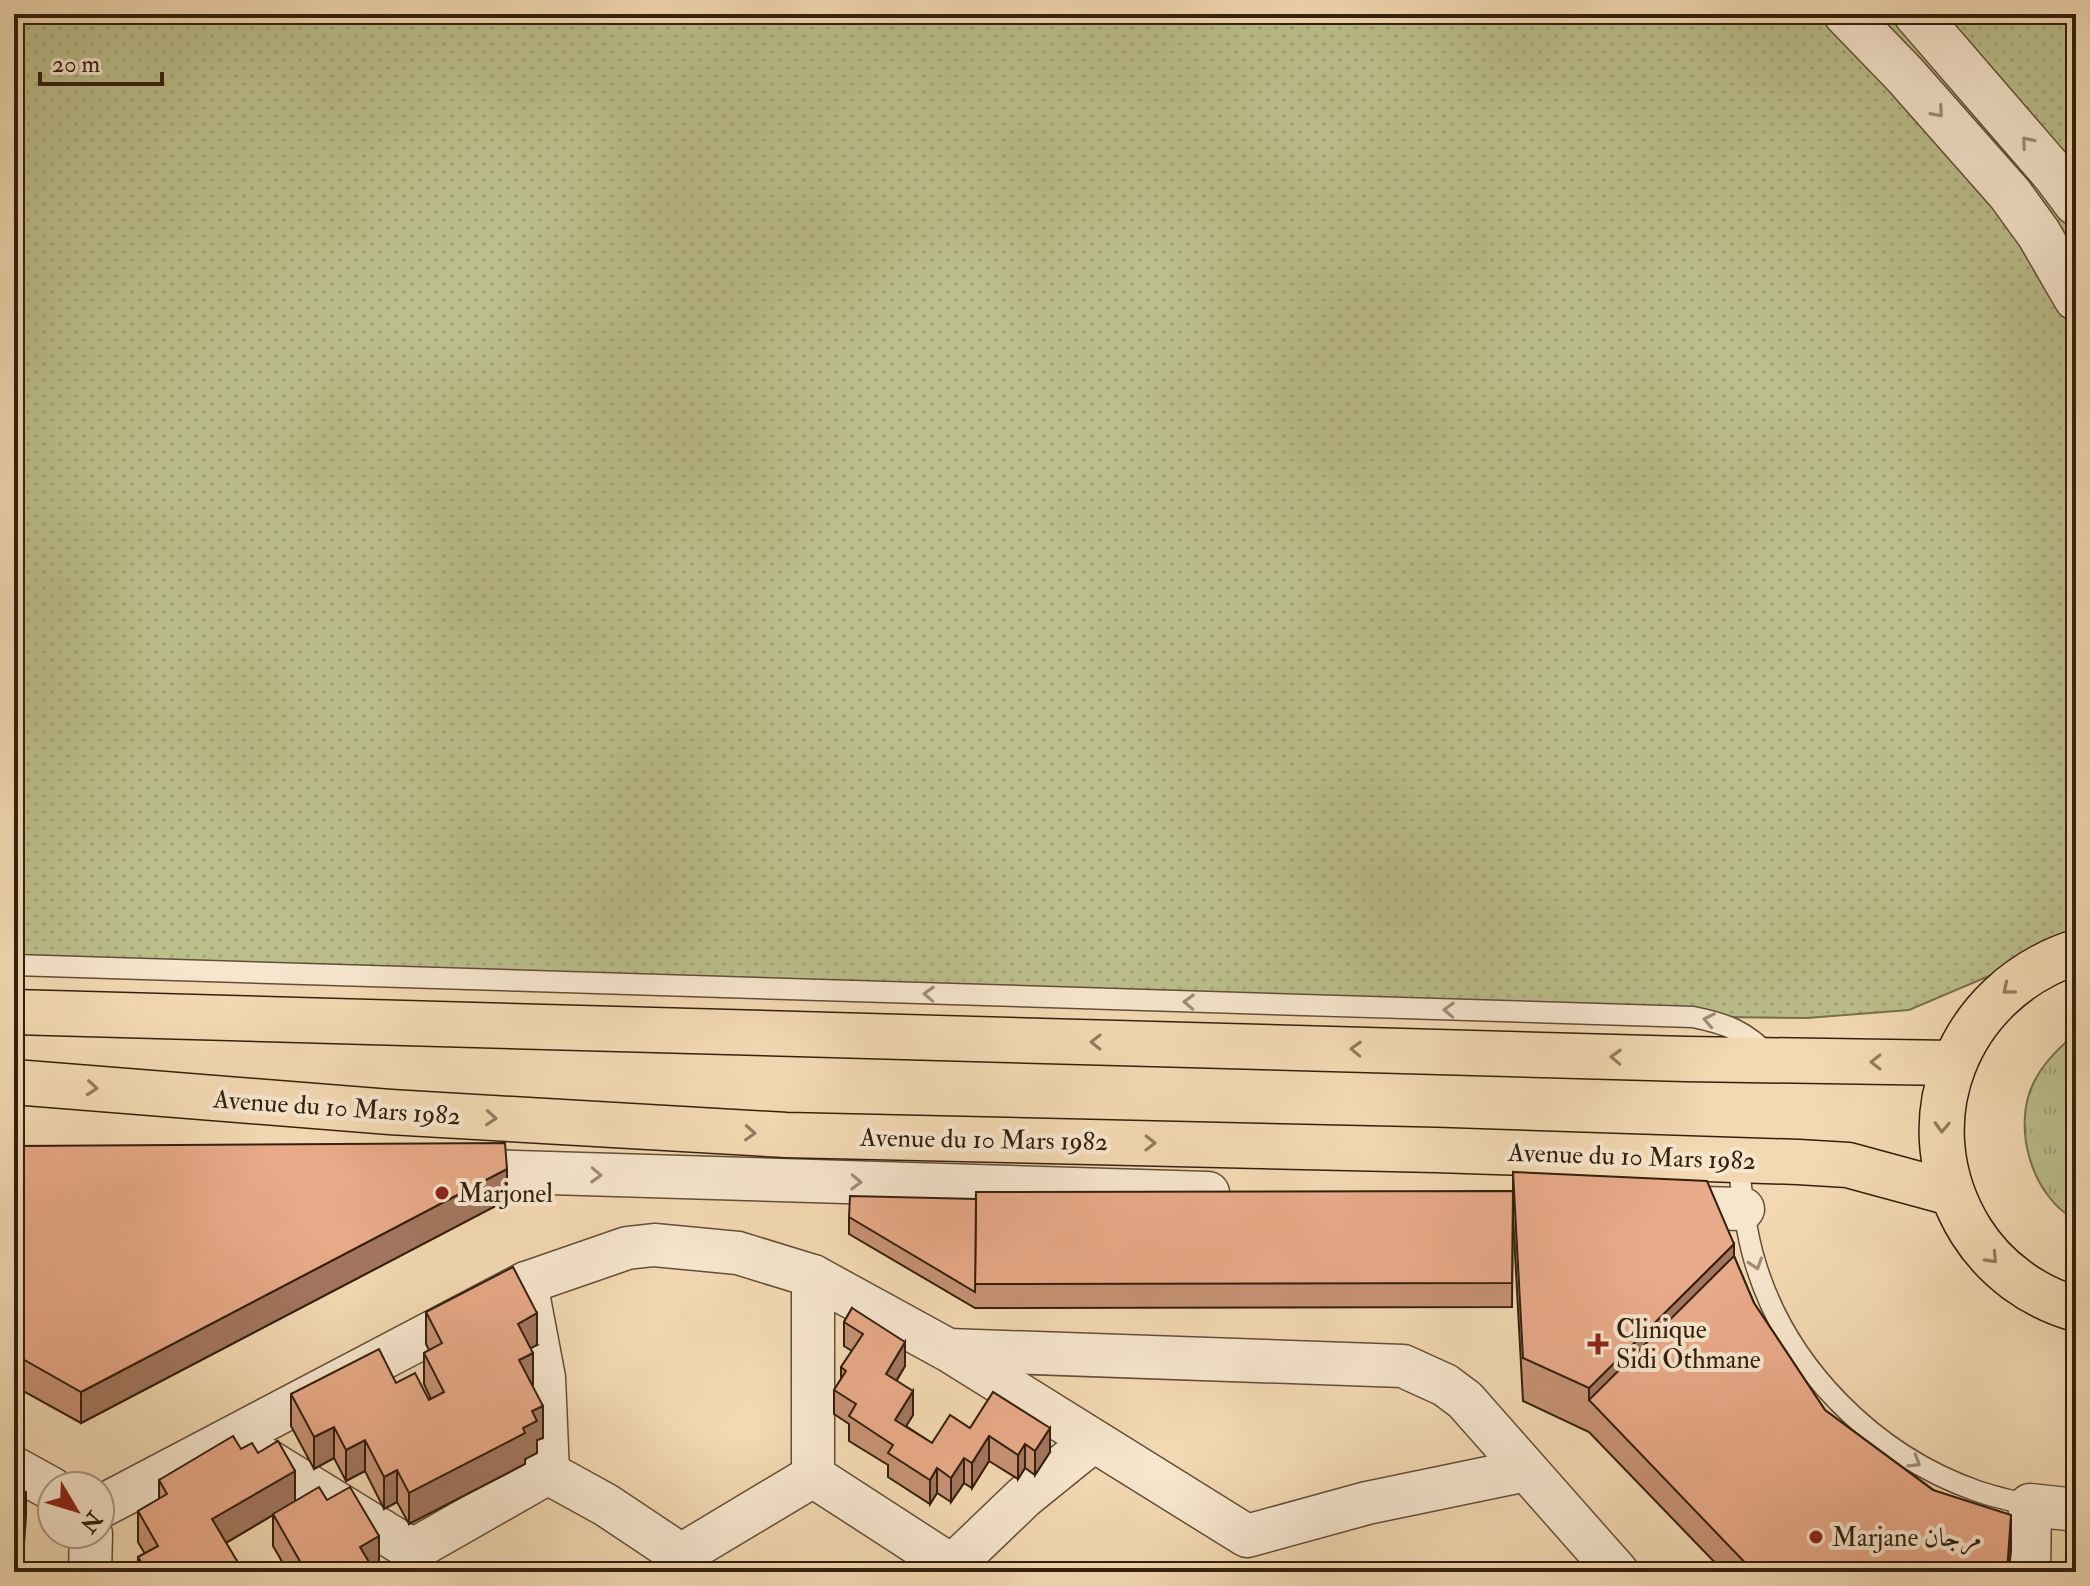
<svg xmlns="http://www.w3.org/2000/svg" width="2090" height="1586" viewBox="0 0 2090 1586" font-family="'IM FELL Double Pica',Amiri,serif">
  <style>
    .grass { fill: url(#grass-tufts); stroke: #78704d; stroke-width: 2 }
    .park { fill: url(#park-dots); stroke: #78704d; stroke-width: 2 }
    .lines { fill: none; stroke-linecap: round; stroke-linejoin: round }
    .service-casing { stroke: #644e37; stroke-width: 23 }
    .minor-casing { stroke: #644e37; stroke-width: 45 }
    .tertiary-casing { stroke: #644e37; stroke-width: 47 }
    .primary-casing { stroke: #34200e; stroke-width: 47 }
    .service { stroke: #f7e6ce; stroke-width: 20 }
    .minor { stroke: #f7e6ce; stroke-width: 42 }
    .tertiary { stroke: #f7e6ce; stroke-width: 44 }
    .primary { stroke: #f3d9b3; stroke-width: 44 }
    .wall { fill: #c89276; stroke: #34200e; stroke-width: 2 }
    .shaded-wall { fill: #a37760; stroke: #34200e; stroke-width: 2 }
    .building { fill: #e9aa89; stroke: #34200e; stroke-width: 2 }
    .oneway { stroke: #9f8d78 }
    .oneway2 { stroke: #947c60 }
    .poi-dot { fill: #8f2418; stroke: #f7e6ce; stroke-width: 3 }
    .labels { text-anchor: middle; stroke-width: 8; stroke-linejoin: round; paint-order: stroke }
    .street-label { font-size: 26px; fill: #34200e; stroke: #f7e6ce }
    .poi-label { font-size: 26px; fill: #34200e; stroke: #f7e6ce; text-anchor: start }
  </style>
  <defs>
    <pattern id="grass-tufts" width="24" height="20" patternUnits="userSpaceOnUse" patternTransform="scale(2)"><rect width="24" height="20" fill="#bbbf8c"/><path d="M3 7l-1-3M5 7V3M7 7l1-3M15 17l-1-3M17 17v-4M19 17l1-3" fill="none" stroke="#a1a478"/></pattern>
    <pattern id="park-dots" width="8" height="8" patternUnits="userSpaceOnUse" patternTransform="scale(2)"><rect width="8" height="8" fill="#bbbf8c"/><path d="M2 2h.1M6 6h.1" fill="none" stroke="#a1a478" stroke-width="1.8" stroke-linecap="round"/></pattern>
  </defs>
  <rect width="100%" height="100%" fill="#f3d9b3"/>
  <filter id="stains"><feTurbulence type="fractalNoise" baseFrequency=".0025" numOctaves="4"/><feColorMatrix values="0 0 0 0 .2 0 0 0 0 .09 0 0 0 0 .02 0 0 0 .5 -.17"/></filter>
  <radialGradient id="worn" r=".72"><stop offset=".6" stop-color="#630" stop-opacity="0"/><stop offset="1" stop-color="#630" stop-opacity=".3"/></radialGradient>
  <!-- grass -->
  <path class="grass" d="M2076,1033V1220C2032,1197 2012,1128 2033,1084C2043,1063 2058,1049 2076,1033Z"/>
  <!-- park -->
  <polygon class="park" points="14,14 2076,14 2076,939 1909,1010 1807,1018 1234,1011 14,961"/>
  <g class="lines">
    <defs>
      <g id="service">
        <path d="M14,965L1693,1017C1728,1024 1745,1031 1771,1057"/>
        <path d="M1738,1160C1742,1194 1745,1229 1755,1262C1786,1367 1874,1455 1977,1491C1994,1497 2013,1501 2030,1505"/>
      </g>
      <g id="minor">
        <polyline points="451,1170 1208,1193"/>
        <polyline points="1662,1207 1743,1209"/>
        <polyline points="813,1276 813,1476 952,1566"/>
        <polyline points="526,1283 544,1378 548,1473"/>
        <polyline points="949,1350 1403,1366 1445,1385 1465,1400 1617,1572"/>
        <polyline points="247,1448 413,1550 412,1572"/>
        <polyline points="14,1468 52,1489"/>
        <polyline points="548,1473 606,1505 681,1555"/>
        <polyline points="100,1507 526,1283 627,1248 654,1245 738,1253 813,1276 948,1350 1247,1536 1367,1503 1526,1470"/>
        <polyline points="413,1550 548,1473"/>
        <polyline points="681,1555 813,1476"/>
        <polyline points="90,1572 91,1534"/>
        <polyline points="951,1572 952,1566 1024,1497 1092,1442"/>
        <polyline points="2029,1572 2030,1505 2076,1510"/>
      </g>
      <g id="tertiary">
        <polyline points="1846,14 1905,75 2010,194 2039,234 2076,298"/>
        <polyline points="1916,14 2055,175 2076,203"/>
      </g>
      <g id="primary">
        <path d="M2076,952C1957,991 1904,1123 1971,1231C1995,1269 2033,1297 2076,1309"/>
        <polyline points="14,1012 1686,1059 1954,1063"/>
        <polyline points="14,1082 390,1112 786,1135 1436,1150 1798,1162 1848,1165 1951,1193"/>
      </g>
    </defs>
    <!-- service casing -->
    <use href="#service" class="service-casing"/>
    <!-- minor casing -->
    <use href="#minor" class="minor-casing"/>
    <!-- tertiary casing -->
    <use href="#tertiary" class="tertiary-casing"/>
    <!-- primary casing -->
    <use href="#primary" class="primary-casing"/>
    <!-- service -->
    <use href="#service" class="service"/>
    <!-- minor -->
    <use href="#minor" class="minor"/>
    <!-- tertiary -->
    <use href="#tertiary" class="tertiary"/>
    <!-- primary -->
    <use href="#primary" class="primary"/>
  </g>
  <!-- wall -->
  <g class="wall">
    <polygon points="14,1146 507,1200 81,1423 14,1386"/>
    <polygon points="1513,1172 1734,1256 1754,1303 1825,1410 2011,1547 2009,1572 1724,1572 1589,1432 1523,1401 1513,1216"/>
    <polygon points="1513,1191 1512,1307 975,1308 849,1234 849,1217 976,1199"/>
    <polygon points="852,1308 905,1366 897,1380 913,1415 906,1426 932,1443 970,1428 1050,1452 1035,1475 1025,1468 1018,1479 989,1461 972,1488 964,1483 951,1502 937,1493 930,1504 888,1477 888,1465 849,1441 849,1424 834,1414 834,1390 841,1379 841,1367 852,1351 844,1346 844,1322"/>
    <polygon points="426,1312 537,1345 530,1348 532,1385 543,1438 537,1440 537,1453 525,1459 525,1464 409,1524 397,1502 384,1509 365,1471 346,1481 334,1458 314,1469 291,1426 291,1394 396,1383 429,1400 431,1399 424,1384 424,1353 429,1350 426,1344"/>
    <polygon points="241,1449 258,1453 295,1501 327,1500 379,1568 374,1571 375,1572 288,1572 273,1546 273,1515 226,1543 237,1572 138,1572 138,1557 145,1554 138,1542 138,1511 159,1499 159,1480"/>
  </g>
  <!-- shaded-wall -->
  <g class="shaded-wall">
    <polygon points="507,1169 507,1200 81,1423 81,1392"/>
    <polygon points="1734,1244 1734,1288 1589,1400 1589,1388"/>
    <polygon points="537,1313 537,1345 518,1355 518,1324"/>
    <polygon points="905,1342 905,1366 886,1398 886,1374"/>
    <polygon points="533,1353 533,1385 519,1392 519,1360"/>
    <polygon points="913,1391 913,1415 895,1444 895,1420"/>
    <polygon points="543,1406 543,1438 537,1440 537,1453 525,1459 525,1464 409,1524 409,1493 523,1428 532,1411"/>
    <polygon points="334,1427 334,1458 314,1469 314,1437"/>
    <polygon points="1050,1428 1050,1452 1035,1475 1035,1451"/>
    <polygon points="989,1436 989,1461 972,1488 972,1463"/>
    <polygon points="365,1440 365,1471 346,1481 346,1450"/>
    <polygon points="1025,1444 1025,1468 1018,1479 1018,1455"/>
    <polygon points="964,1458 964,1483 951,1502 951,1478"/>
    <polygon points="937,1468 937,1493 930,1504 930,1480"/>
    <polygon points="397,1470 397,1502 384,1509 384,1477"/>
    <polygon points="295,1471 295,1502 212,1551 212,1519"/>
    <polygon points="26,1492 26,1516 22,1572 21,1572"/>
    <polygon points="2011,1515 2011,1547 2009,1572 2007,1572"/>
    <polygon points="379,1536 379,1568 372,1572 360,1547"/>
    <polygon points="237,1561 237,1572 221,1572 221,1571"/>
  </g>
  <!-- building -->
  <g class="building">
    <polygon points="505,1143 507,1169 81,1392 14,1354 14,1146"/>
    <polygon points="1513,1172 1707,1181 1734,1244 1589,1388 1523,1358"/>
    <polygon points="1513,1191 1512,1283 975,1284 976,1192"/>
    <polygon points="850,1196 976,1199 975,1292 849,1217"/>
    <polygon points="1734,1256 1754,1303 1825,1410 1933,1490 2011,1515 2007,1572 1754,1572 1589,1400"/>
    <polygon points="513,1267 537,1313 518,1324 533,1353 519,1360 543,1406 532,1411 537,1421 523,1428 525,1433 409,1493 397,1470 384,1477 365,1440 346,1450 334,1427 314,1437 291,1394 379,1349 396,1383 415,1373 429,1400 444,1392 424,1353 442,1343 426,1312"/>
    <polygon points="852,1308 905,1342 886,1374 913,1391 895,1420 932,1443 950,1415 970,1428 993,1392 1050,1428 1035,1451 1025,1444 1018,1455 989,1436 972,1463 964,1458 951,1478 937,1468 930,1480 888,1453 893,1445 849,1416 856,1404 834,1390 846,1371 841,1367 863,1334 844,1322"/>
    <polygon points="233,1436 241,1449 252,1443 258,1453 278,1441 295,1471 212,1519 237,1561 221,1571 222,1572 147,1572 138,1557 158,1546 138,1511 167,1494 159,1480"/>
    <polygon points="14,1485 26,1492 21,1572 14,1572"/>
    <polygon points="319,1487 327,1500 350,1487 379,1536 360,1547 375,1572 306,1572 273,1514"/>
  </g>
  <!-- one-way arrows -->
  <defs><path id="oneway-chevron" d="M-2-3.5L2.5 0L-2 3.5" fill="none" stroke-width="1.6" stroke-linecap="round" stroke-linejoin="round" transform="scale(2)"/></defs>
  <g class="oneway">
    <use href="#oneway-chevron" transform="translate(1938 112) rotate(49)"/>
    <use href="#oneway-chevron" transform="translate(2027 142) rotate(-130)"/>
    <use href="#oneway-chevron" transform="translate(929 994) rotate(-178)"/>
    <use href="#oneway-chevron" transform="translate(1189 1002) rotate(-178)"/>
    <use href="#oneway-chevron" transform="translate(1449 1010) rotate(-178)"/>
    <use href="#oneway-chevron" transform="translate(1709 1020) rotate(-169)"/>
    <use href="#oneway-chevron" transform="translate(596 1175) rotate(2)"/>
    <use href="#oneway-chevron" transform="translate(856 1182) rotate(2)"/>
    <use href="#oneway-chevron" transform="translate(1756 1264) rotate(72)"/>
    <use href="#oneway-chevron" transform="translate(1915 1462) rotate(32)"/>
  </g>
  <g class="oneway2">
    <use href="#oneway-chevron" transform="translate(2008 989) rotate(140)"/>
    <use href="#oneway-chevron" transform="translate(1096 1042) rotate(-179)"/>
    <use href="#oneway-chevron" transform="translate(1356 1049) rotate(-178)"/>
    <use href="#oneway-chevron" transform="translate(1616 1057) rotate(-178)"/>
    <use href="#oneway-chevron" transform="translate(1876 1062) rotate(-180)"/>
    <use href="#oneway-chevron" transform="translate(92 1088) rotate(5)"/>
    <use href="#oneway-chevron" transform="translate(491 1118) rotate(4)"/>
    <use href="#oneway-chevron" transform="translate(1942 1127) rotate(92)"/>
    <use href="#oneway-chevron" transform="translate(750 1133) rotate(3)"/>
    <use href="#oneway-chevron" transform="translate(1150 1143) rotate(1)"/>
    <use href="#oneway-chevron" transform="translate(1992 1258) rotate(47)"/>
  </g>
  <!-- markers -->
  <g class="poi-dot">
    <circle cx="442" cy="1193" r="8"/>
    <path d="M1594 1332h8v8h8v8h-8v8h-8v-8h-8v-8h8z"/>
    <circle cx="1816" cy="1537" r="8"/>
  </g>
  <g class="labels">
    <!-- street labels -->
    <g class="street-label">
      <text transform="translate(337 1107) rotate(4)" y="9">Avenue du 10 Mars 1982</text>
      <text transform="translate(984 1139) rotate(1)" y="9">Avenue du 10 Mars 1982</text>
      <text transform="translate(1632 1156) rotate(2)" y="9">Avenue du 10 Mars 1982</text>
    </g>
    <!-- poi labels -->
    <g class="poi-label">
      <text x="458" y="1202">Marjonel</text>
      <text x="1616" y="1338">Clinique<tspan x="1616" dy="30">Sidi Othmane</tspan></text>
      <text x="1832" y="1546">Marjane مرجان</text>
    </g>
  </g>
  <!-- margin -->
  <rect width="2090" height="1586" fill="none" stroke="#f3d9b3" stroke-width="48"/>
  <rect x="16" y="16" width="2058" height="1554" fill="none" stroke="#34200e" stroke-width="4"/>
  <rect x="24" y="24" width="2042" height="1538" fill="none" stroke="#34200e" stroke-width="2"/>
  <!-- north arrow -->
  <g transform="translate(76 1510) rotate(128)"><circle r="38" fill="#f7e6ce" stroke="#a99781" stroke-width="2"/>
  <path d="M0-6L14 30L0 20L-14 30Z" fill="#8f2418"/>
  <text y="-12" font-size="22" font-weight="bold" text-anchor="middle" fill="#34200e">N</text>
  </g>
  <!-- scale -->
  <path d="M40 72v12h122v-12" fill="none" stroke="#34200e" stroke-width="4"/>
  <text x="52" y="72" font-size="24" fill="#34200e" stroke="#f7e6ce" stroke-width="6" paint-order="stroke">20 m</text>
  <rect width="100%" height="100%" filter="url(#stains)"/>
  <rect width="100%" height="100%" fill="url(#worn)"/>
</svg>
